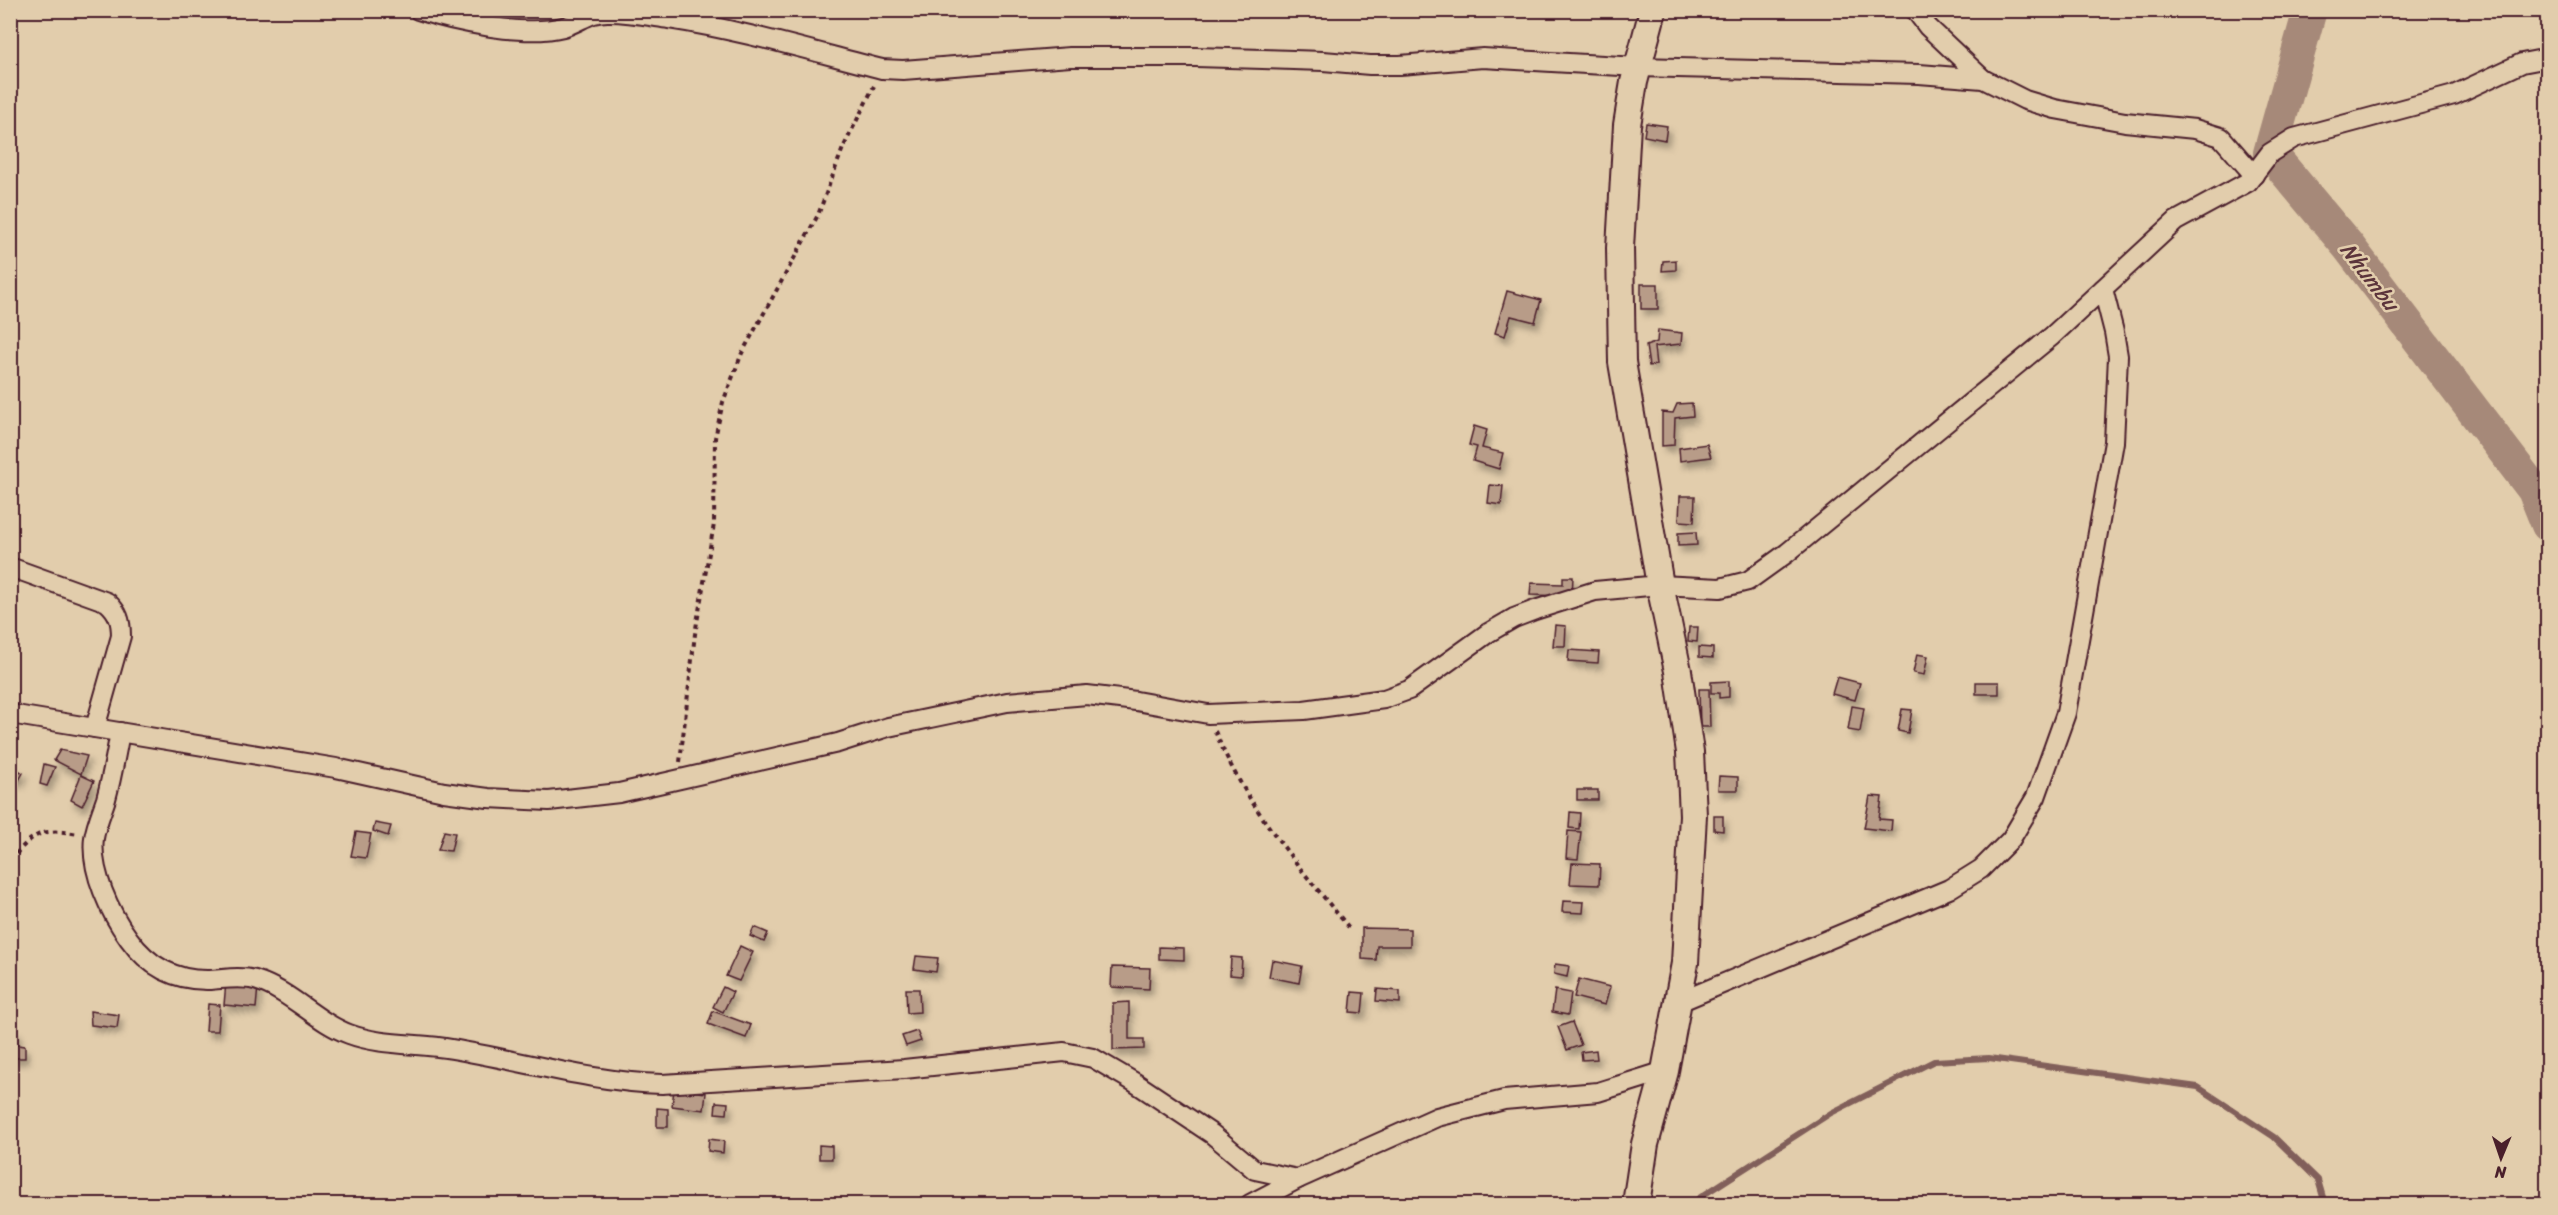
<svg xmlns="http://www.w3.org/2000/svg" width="2558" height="1215" viewBox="0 0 2558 1215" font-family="Sriracha,sans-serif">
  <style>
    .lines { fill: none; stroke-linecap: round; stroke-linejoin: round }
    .stream { stroke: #815f5a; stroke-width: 6 }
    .river { stroke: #a68979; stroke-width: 34 }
    .building { fill: #b89c88; stroke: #4a1f2b; stroke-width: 1.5; filter: url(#shadow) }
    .street-casing { stroke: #4a1f2b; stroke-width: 22 }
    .secondary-casing { stroke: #4a1f2b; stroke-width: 30 }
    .path { stroke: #4a1f2b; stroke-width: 4; stroke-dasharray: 4.5 4.5; stroke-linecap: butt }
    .street { stroke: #e2cdac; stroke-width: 18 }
    .secondary { stroke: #e2cdac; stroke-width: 26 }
    .labels { text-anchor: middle; stroke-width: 5; stroke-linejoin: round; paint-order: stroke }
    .water-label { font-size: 22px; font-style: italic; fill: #5c343b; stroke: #e2cdac }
  </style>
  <defs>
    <filter id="shadow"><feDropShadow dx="3.5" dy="6" stdDeviation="3" flood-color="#0004"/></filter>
  </defs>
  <rect width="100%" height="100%" fill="#e2cdac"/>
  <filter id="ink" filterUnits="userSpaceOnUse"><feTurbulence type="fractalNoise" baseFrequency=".0167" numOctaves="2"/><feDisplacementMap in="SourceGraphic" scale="12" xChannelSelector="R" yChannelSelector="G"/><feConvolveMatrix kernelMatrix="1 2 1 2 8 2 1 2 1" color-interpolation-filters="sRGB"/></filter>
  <g filter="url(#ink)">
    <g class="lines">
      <!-- stream -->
      <polyline class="stream" points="1694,1204 1699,1198 1831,1113 1934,1061 1989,1058 2198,1087 2274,1137 2318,1180 2325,1204"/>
      <!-- river -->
      <polyline class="river" points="2310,10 2270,153 2348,246 2534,490 2548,525"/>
    </g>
    <!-- building -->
    <g class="building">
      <polygon points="1646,123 1667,126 1665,140 1644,136"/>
      <polygon points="1676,260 1676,270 1662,271 1663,261"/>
      <rect x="1641" y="284" width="17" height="25"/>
      <polygon points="1507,291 1541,300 1535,322 1511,316 1505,336 1495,333"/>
      <polygon points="1658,330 1682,333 1681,344 1654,347 1656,365 1649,366 1646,346 1657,342"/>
      <polygon points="1692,403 1693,416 1675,418 1674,445 1662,446 1662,412 1673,413 1677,404"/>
      <polygon points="1474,426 1487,430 1482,448 1503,453 1499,469 1473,461 1477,447 1469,445"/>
      <polygon points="1707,444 1711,457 1680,461 1679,448"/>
      <polygon points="1490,485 1503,486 1501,505 1488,503"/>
      <polygon points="1680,496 1695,496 1694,522 1679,521"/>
      <polygon points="1696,532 1697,545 1678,546 1678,533"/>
      <polygon points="1563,577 1573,577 1572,596 1530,595 1531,583 1563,584"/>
      <polygon points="1555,625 1566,626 1565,646 1553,646"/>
      <polygon points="1689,627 1698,627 1697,642 1688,641"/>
      <polygon points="1699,647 1713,648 1713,658 1699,657"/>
      <polygon points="1569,650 1599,652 1598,663 1568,661"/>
      <polygon points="1917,654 1928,656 1924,675 1913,673"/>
      <polygon points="1837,677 1860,683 1855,700 1832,694"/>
      <polygon points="1729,681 1729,697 1719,698 1719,693 1711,693 1711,682"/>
      <rect x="1976" y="682" width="23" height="12"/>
      <polygon points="1699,689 1709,689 1710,727 1700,727"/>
      <polygon points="1852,706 1864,708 1860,732 1848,730"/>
      <polygon points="1902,709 1912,710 1908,733 1898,731"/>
      <polygon points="60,750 87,756 81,774 54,760"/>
      <polygon points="44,764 55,767 47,786 40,784"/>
      <polygon points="10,765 23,773 18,782 10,778"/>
      <polygon points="81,775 94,781 82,806 71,800"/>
      <polygon points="1719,776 1738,777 1738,790 1718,790"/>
      <rect x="1577" y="790" width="21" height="10"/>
      <polygon points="1870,796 1882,797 1879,819 1892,820 1891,831 1864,828"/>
      <polygon points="1570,812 1580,813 1579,829 1569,828"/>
      <polygon points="1714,816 1723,816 1723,831 1714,830"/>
      <polygon points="375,823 391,826 388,836 373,831"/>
      <polygon points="444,831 455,833 451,851 438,850"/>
      <polygon points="1568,831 1581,832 1578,859 1566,858"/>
      <polygon points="356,832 371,834 366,858 351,856"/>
      <polygon points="1572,863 1600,864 1599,885 1570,884"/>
      <polygon points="1563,901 1584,902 1583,913 1562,912"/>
      <polygon points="754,927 768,933 764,942 750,936"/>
      <polygon points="1362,928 1410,929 1410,946 1377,946 1376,960 1362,959"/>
      <polygon points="740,946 753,952 739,981 726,976"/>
      <polygon points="1159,947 1184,948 1184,960 1159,959"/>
      <polygon points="916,956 938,958 936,972 914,969"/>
      <polygon points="1231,957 1242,958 1241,976 1230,975"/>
      <polygon points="1272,960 1302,966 1299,983 1269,977"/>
      <polygon points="1555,964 1569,966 1567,977 1554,974"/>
      <polygon points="1112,967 1150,968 1149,989 1111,987"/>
      <polygon points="1579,979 1610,987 1605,1005 1574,997"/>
      <polygon points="226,982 258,986 256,1008 224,1005"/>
      <polygon points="723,987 733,992 723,1012 713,1007"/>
      <polygon points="906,989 919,989 920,1012 907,1013"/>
      <polygon points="1377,989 1400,991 1400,1003 1376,1001"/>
      <polygon points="1555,990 1571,993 1568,1015 1552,1012"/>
      <polygon points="1352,992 1364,993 1362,1013 1350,1012"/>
      <polygon points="1129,1002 1129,1039 1144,1039 1144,1049 1113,1050 1113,1003"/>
      <polygon points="208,1004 220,1005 218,1031 206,1031"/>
      <polygon points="90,1011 119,1015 117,1028 91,1025"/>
      <polygon points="713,1011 751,1025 746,1038 708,1024"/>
      <polygon points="1572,1022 1581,1045 1567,1050 1558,1027"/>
      <polygon points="10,1030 17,1030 17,1045 25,1046 25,1058 10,1058"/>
      <polygon points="917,1031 921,1041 906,1046 902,1036"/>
      <polygon points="1596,1050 1597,1059 1582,1060 1581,1052"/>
      <polygon points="674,1089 706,1093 704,1110 672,1106"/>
      <polygon points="716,1102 728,1103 727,1114 715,1113"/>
      <polygon points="657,1108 668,1109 668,1127 657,1127"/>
      <polygon points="709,1139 724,1141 723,1153 708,1151"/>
      <polygon points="819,1145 832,1146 832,1159 819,1159"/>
    </g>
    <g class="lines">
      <defs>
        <g id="street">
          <path d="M418,10C455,22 525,37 563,27C581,22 589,11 610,12C629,12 649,16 669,19C741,30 811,51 882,69L903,70L1070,57H1196L1323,61L1370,65H1400L1483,58L1638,67L1919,74L1983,79L2025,100L2055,109L2125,122L2195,129L2221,137L2254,175"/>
          <polyline points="1915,10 1928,27 1983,79"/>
          <path d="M10,567L107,602C118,612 121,620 121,636L95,728"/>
          <polyline points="10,714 336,768 444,792 488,798 549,801 619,793 838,743 888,727 1007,702 1087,695 1136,701 1208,714 1304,710 1384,699 1409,690 1488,633 1514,618 1535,610 1595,591 1660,585 1720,588 1748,581 1787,553 2052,336 2176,221 2248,182 2270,153 2294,138 2454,95 2522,63 2548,58"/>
          <path d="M120,732C116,754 112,777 106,799C102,811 96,825 94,838C90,871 110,913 129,939C149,967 176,981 210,980C225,979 240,976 255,980C291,991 316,1022 349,1034C381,1046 419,1043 452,1049C523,1061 591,1082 662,1084L904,1069L1064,1052L1093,1058L1134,1082L1212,1134L1255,1170L1298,1179"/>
          <polyline points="1679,1002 1949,889 1981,869 2011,839 2036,797 2066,713 2114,442 2118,356 2114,332 2103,289"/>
          <polyline points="1250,1204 1298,1179 1437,1117 1504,1100 1598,1092 1665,1071"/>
        </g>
        <polyline id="secondary" points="1636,1204 1645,1144 1665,1071 1685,963 1693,815 1690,752 1678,671 1660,585 1622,362 1620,248 1627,125 1634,82 1653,10"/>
      </defs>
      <!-- street casing -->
      <use href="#street" class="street-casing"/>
      <!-- secondary casing -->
      <use href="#secondary" class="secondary-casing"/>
      <!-- path -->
      <g class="path">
        <path d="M1215,731C1246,807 1299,867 1351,930"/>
        <polyline points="680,762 695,634 714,524 715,438 723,402 742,353 818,215 843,148 874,86"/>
        <path d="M10,861C34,832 41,828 79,834"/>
      </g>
      <!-- street -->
      <use href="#street" class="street"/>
      <!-- secondary -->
      <use href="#secondary" class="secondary"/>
    </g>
  </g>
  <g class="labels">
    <!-- water labels -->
    <g class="water-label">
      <text transform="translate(2370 276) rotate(52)" y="8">Nhumbu</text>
    </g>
  </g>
  <!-- margin -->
  <rect width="2558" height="1215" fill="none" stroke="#e2cdac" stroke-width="36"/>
  <rect x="18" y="18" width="2522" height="1179" fill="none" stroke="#4a1f2b" stroke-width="2" filter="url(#ink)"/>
  <!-- north arrow -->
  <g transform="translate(2501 1158) rotate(182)" stroke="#e2cdac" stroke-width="4.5" paint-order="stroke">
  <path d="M0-4.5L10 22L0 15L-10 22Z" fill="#4a1f2b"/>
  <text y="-9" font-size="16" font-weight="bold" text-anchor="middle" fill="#4a1f2b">N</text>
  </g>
</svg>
